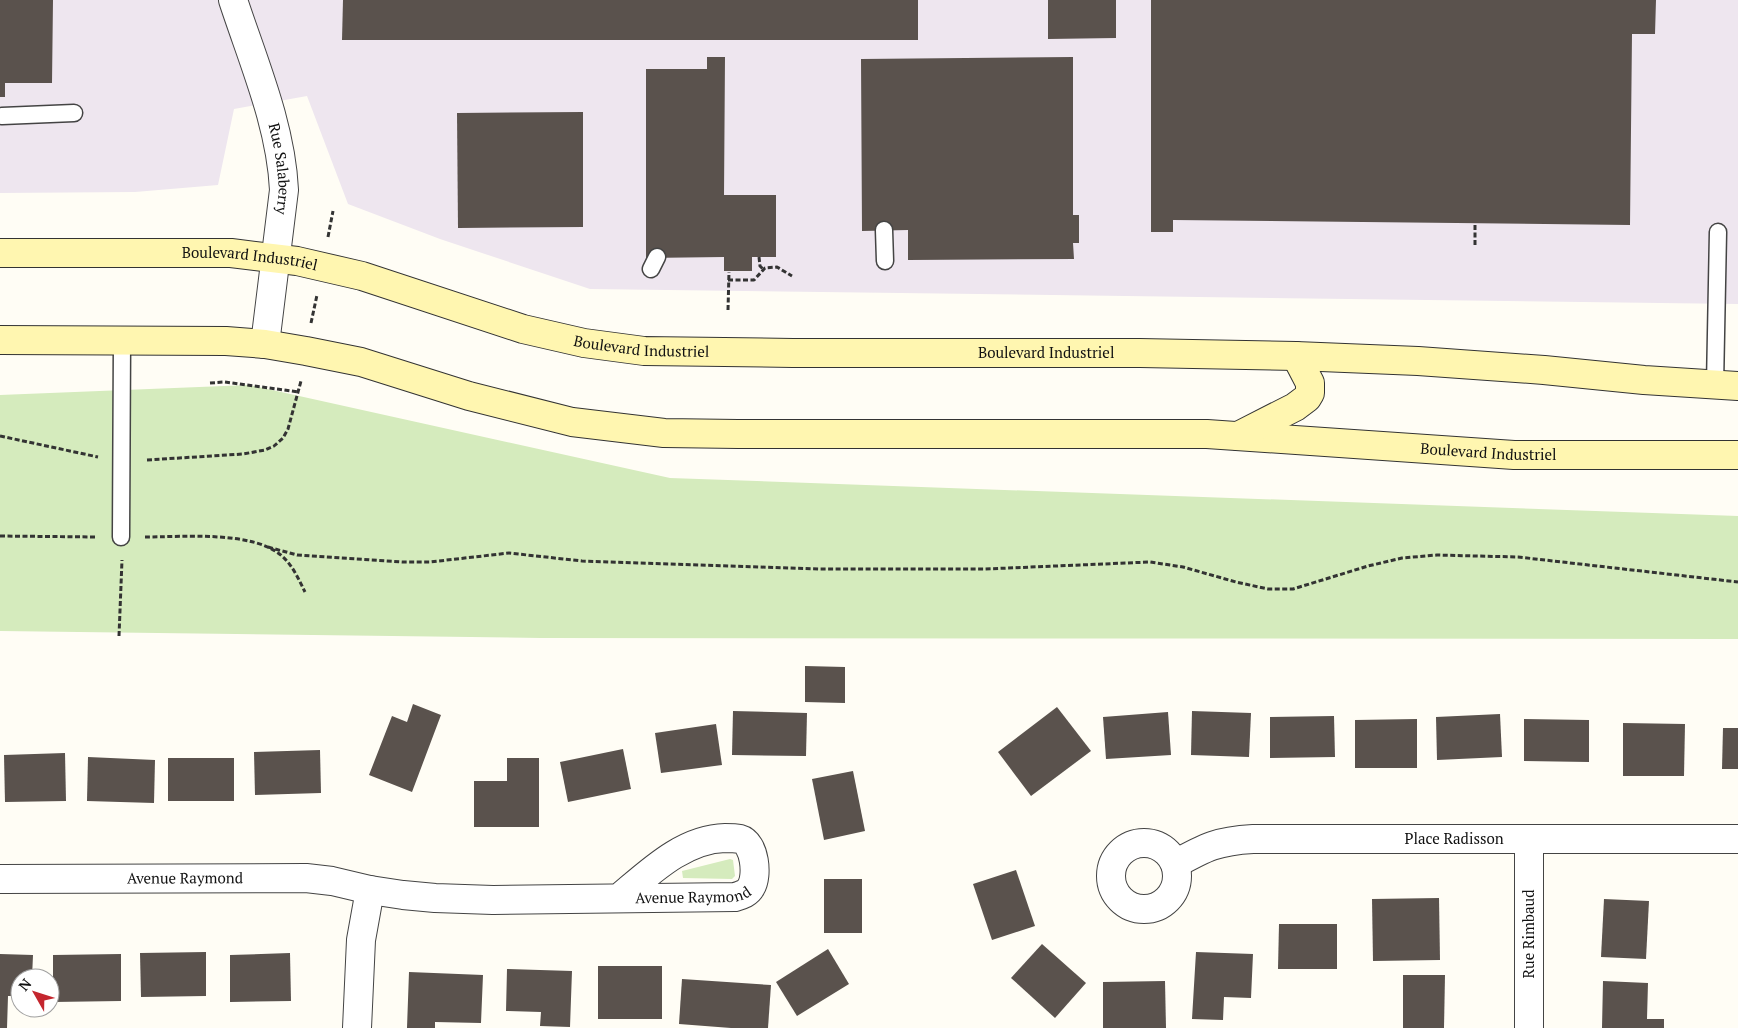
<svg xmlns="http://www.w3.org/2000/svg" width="1738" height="1028" viewBox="0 0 1738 1028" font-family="'PT Serif',serif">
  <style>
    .industrial { fill: #eee6ef }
    .green { fill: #d5ebbd }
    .building { fill: #5a524d }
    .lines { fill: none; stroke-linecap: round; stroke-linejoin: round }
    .lane-casing { stroke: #444; stroke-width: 19 }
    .street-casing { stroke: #444; stroke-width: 30 }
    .secondary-casing { stroke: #333; stroke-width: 30 }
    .path { stroke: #333; stroke-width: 3; stroke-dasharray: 5 2.5; stroke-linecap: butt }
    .lane { stroke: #fff; stroke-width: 16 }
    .street { stroke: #fff; stroke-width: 28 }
    .secondary { stroke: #fff6b0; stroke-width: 28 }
    .labels { text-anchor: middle; stroke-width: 5; stroke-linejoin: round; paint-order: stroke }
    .street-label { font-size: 15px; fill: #111; stroke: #fff }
  </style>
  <rect width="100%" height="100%" fill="#fffdf5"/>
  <!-- industrial -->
  <polygon class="industrial" points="0,0 1738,0 1738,304 590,289 440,239 348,204 307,96 234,109 218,185 135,192 0,193"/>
  <!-- green -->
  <g class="green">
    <polygon points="249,385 670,478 1738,516 1738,639 541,638 0,631 0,395"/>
    <polygon points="730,859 733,860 735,876 732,879 683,878 682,871"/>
  </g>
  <!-- building -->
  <g class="building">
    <polygon points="0,0 53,0 52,83 5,83 5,97 0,97"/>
    <polygon points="343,0 918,0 918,40 342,40"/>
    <polygon points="1048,0 1116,0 1116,38 1048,39"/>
    <polygon points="1151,0 1656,0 1655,34 1632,34 1630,225 1173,220 1173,232 1151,232"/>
    <polygon points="707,57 725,57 724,195 776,195 776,257 752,257 752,271 724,271 724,257 646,258 646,69 707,69"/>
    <polygon points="1073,57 1073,215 1079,215 1079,243 1073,243 1074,259 908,260 908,230 862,231 861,59"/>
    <polygon points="583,112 583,227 458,228 457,113"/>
    <polygon points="805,666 845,667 845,703 805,702"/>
    <polygon points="413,704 441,715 412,792 369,775 392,716 407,722"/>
    <polygon points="1057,707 1091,751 1031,796 998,752"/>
    <polygon points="733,711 807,713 806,756 732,755"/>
    <polygon points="1192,711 1251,713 1249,757 1191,755"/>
    <polygon points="1168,712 1171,755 1106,759 1103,717"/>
    <polygon points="1500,714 1502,757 1437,760 1436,717"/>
    <polygon points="1334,716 1335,757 1270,758 1270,717"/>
    <polygon points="1417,719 1417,768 1355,768 1355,720"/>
    <polygon points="1524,719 1589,720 1589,762 1524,761"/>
    <polygon points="1623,723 1685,724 1684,776 1623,776"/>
    <polygon points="716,724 722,765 661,773 655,733"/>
    <polygon points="1723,728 1738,728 1738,769 1722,769"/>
    <polygon points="623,749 631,789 568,802 560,762"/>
    <polygon points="320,750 321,793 255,795 254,752"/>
    <polygon points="65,753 66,801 5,802 4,755"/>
    <polygon points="88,757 155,760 154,803 87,801"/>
    <rect x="168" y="758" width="66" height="43"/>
    <polygon points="507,758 539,758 539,827 474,827 474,781 507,781"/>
    <polygon points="853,771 865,831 824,840 812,779"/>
    <polygon points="1016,870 1035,926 992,940 973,884"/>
    <rect x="824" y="879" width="38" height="54"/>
    <polygon points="1439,898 1440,960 1373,961 1372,899"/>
    <polygon points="1604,899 1649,901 1646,959 1601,957"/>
    <polygon points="1279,924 1337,924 1337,969 1278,969"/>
    <polygon points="1042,944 1086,983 1055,1018 1011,978"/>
    <polygon points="828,949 849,984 797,1016 776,982"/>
    <polygon points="206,952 206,996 141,997 140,953"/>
    <polygon points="1196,952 1253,954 1251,998 1224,997 1223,1020 1192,1019"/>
    <polygon points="290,953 291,1001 230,1002 230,955"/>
    <polygon points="0,954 33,955 32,978 20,978 20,996 8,996 7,1028 0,1028"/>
    <polygon points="121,954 121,1001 53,1002 53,955"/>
    <rect x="598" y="966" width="64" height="53"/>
    <polygon points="507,969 572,971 570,1027 540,1026 541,1012 506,1011"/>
    <polygon points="409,972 483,975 481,1023 435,1022 435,1028 407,1028"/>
    <polygon points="1403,975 1445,975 1444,1028 1403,1028"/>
    <polygon points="682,979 771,985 768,1028 731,1028 679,1024"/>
    <polygon points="1165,981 1166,1028 1103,1028 1103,982"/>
    <polygon points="1603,981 1648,983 1647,1019 1664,1019 1664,1028 1602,1028"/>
  </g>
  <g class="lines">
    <defs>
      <g id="lane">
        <polyline points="2,116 74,113"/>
        <polyline points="884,230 885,261"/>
        <polyline points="651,269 657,257"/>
        <polyline points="1715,385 1718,232"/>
        <polyline points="121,537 122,341"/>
      </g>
      <g id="street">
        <path id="s1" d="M233,0C253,61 281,125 284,190L265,344"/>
        <polyline points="1529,839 1529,1028"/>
        <circle cx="1144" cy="876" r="33"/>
        <path id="s2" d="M1175,864C1206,847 1217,841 1253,839H1738"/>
        <path id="s3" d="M0,879L306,878L332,881L370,890L403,895L435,898L493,900L735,897C742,895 748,893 751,887C758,876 755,843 740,839C735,838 730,838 725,838C683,839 649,873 619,898"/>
        <polyline points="357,1028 361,940 370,890"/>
      </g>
      <g id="secondary">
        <path id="s4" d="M0,253H231L297,261L362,276L523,329L584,343L644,351L793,353H1140L1296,356L1418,361L1544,370L1644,380L1738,386"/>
        <path id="s5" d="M0,340L226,341L265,344L306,351L361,362L469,396L572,422L664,433L738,434H1207L1514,455H1738"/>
        <polyline points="1238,436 1295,407 1307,398 1310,393 1310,383 1296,356"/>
      </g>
    </defs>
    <!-- lane casing -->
    <use href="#lane" class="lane-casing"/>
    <!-- street casing -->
    <use href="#street" class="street-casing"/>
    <!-- secondary casing -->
    <use href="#secondary" class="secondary-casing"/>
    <!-- path -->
    <g class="path">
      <polyline points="328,237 333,211"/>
      <polyline points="1475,245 1475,223"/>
      <polyline points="759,257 760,266 764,270"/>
      <polyline points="728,280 754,280 765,268 777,267 792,276"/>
      <polyline points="728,310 729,272"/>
      <polyline points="311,323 317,295"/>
      <polyline points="225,382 299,392"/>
      <polyline points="210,383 224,382"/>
      <polyline points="0,436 98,457"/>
      <polyline points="147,460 243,454 265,450 274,446 283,438 288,429 301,381"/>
      <polyline points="0,536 96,537"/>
      <path d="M145,537C182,537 255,530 283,557C293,566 299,580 305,592"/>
      <polyline points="268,547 297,555 402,562 430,562 509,553 582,561 819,569 985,569 1150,562 1183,567 1236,582 1268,589 1293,589 1368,566 1402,558 1437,555 1518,557 1738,582"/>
      <polyline points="119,636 122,560"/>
    </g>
    <!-- lane -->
    <use href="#lane" class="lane"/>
    <!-- street -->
    <use href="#street" class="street"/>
    <!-- secondary -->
    <use href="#secondary" class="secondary"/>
  </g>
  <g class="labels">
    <!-- street labels -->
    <g class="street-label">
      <text dy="5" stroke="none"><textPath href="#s1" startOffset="176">Rue Salaberry</textPath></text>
      <text dy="5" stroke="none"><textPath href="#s4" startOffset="250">Boulevard Industriel</textPath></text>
      <text dy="5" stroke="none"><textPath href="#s4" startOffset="654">Boulevard Industriel</textPath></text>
      <text dy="5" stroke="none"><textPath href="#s4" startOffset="1059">Boulevard Industriel</textPath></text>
      <text dy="5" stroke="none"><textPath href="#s5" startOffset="1500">Boulevard Industriel</textPath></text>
      <text dy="5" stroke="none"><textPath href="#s2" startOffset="284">Place Radisson</textPath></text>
      <text dy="5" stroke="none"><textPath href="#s3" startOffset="185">Avenue Raymond</textPath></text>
      <text dy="5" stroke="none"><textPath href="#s3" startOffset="695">Avenue Raymond</textPath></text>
      <text transform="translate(1529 934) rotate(-90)" y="5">Rue Rimbaud</text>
    </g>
  </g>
  <!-- north arrow -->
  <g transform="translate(35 993) rotate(309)"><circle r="24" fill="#ffffff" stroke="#a0a0a0"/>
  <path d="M0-4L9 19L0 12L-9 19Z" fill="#c4262e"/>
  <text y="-8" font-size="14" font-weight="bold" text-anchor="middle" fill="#111111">N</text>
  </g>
</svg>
